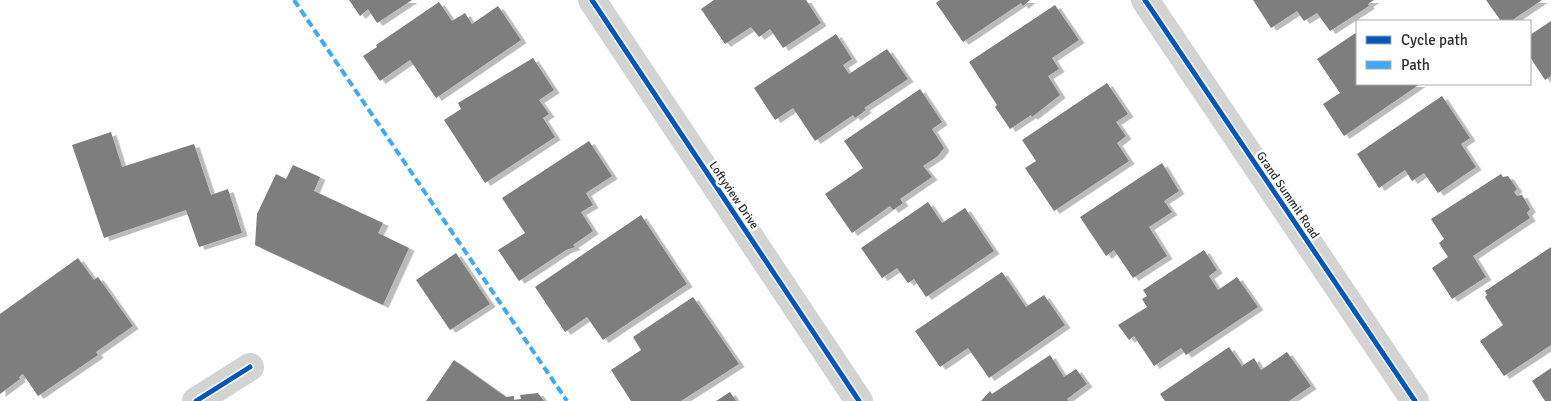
<svg xmlns="http://www.w3.org/2000/svg" width="1551" height="401" viewBox="0 0 1551 401" font-family="Signika,sans-serif">
  <style>
    .building { fill: #7e7e7e; filter: url(#shadow) }
    .lines { fill: none; stroke-linecap: round; stroke-linejoin: round }
    .minor { stroke: #d3d3d3; stroke-width: 28 }
    .quiet { stroke: #3fa9f5; stroke-width: 4; stroke-dasharray: 8 4; stroke-linecap: butt }
    .cycleway-casing { stroke: #fff; stroke-width: 8 }
    .cycleway { stroke: #0057b8; stroke-width: 5 }
    .labels { text-anchor: middle; stroke-width: 5; stroke-linejoin: round; paint-order: stroke }
    .street-label { font-size: 12px; fill: #2e2e2e; stroke: #fff }
  </style>
  <defs>
    <filter id="shadow"><feDropShadow dx="5.5" dy="3" stdDeviation="0" flood-color="#0004"/></filter>
  </defs>
  <rect width="100%" height="100%" fill="#fff"/>
  <!-- building -->
  <g class="building">
    <polygon points="349,0 412,0 377,23 368,9 360,16"/>
    <polygon points="714,0 806,0 821,23 783,48 770,29 759,37 751,27 725,44 701,9"/>
    <polygon points="940,0 1030,0 1023,6 1021,3 963,42 936,3"/>
    <polygon points="1253,0 1374,0 1368,4 1369,6 1330,31 1317,13 1304,21 1297,11 1271,28"/>
    <polygon points="1486,0 1542,0 1511,21 1501,21"/>
    <polygon points="439,2 452,21 465,13 472,24 498,6 521,40 436,98 410,60 380,81 363,56 377,47 376,45"/>
    <polygon points="1055,5 1079,40 1052,58 1059,69 1048,76 1060,95 1032,117 1031,115 1010,129 995,107 997,105 969,62"/>
    <polygon points="1551,21 1551,76 1545,80 1530,57 1530,35"/>
    <polygon points="1357,32 1357,84 1420,84 1344,136 1323,104 1340,93 1317,59"/>
    <polygon points="836,34 852,59 843,65 849,74 887,49 908,79 864,108 866,110 855,118 853,115 815,141 793,108 775,120 754,88"/>
    <polygon points="533,58 554,90 539,100 549,114 543,118 555,137 485,183 444,120 461,109 458,103"/>
    <polygon points="1107,83 1128,114 1116,122 1126,136 1117,143 1129,161 1054,211 1025,168 1036,161 1022,140"/>
    <polygon points="920,89 942,122 932,129 944,148 938,156 923,166 932,177 900,199 903,203 893,210 890,206 852,233 825,194 863,168 844,141"/>
    <polygon points="1442,96 1470,138 1461,144 1476,167 1438,193 1424,173 1412,181 1405,170 1379,188 1357,154"/>
    <polygon points="111,132 122,167 194,144 211,195 228,189 242,233 199,247 186,210 104,238 72,145"/>
    <polygon points="589,141 612,176 586,193 593,205 581,212 593,231 573,245 575,247 566,250 519,281 498,250 525,233 502,198"/>
    <polygon points="1162,163 1179,191 1164,201 1172,212 1149,227 1167,256 1133,278 1114,250 1106,256 1080,217"/>
    <polygon points="293,165 320,177 314,191 383,223 378,233 409,248 383,305 255,245 257,214 276,174 286,179"/>
    <polygon points="1501,174 1503,177 1508,176 1517,189 1514,192 1517,196 1522,195 1530,209 1527,213 1530,218 1473,256 1486,277 1452,299 1432,268 1448,257 1439,243 1444,239 1431,219"/>
    <polygon points="928,202 942,223 965,208 994,251 926,297 914,279 908,283 897,268 882,278 861,248"/>
    <polygon points="641,215 687,284 603,340 587,317 565,332 535,287"/>
    <polygon points="1551,247 1551,345 1504,376 1480,341 1503,325 1485,297 1487,295 1485,291"/>
    <polygon points="1204,250 1217,270 1209,276 1218,290 1237,277 1258,307 1186,355 1181,348 1154,366 1134,336 1129,340 1118,325 1147,307 1142,299 1147,296 1143,290"/>
    <polygon points="456,253 490,304 450,330 416,280"/>
    <polygon points="78,258 94,280 98,277 133,326 96,352 98,355 38,396 23,374 19,377 20,379 0,394 0,314"/>
    <polygon points="1002,272 1026,307 1044,295 1065,325 989,378 968,348 940,367 915,331"/>
    <polygon points="693,297 739,364 681,401 631,401 611,370 641,350 633,337"/>
    <polygon points="1229,347 1242,366 1254,358 1261,370 1287,352 1311,386 1289,401 1165,401 1160,394"/>
    <polygon points="1050,355 1064,377 1076,369 1087,384 1067,399 1069,401 981,401 990,391 992,394"/>
    <polygon points="454,360 506,397 514,396 514,400 521,399 520,395 538,393 544,401 426,401"/>
    <polygon points="1551,368 1551,401 1545,401 1532,381"/>
    <polygon points="730,392 736,401 716,401"/>
  </g>
  <g class="lines">
    <!-- minor -->
    <g class="minor">
      <polyline points="592,0 859,401"/>
      <polyline points="1145,0 1415,401"/>
      <polyline points="196,401 250,367"/>
    </g>
    <!-- quiet -->
    <polyline class="quiet" points="294,0 567,401"/>
    <defs>
      <g id="cycleway">
        <polyline points="592,0 859,401"/>
        <polyline points="1145,0 1415,401"/>
        <polyline points="196,401 250,367"/>
      </g>
    </defs>
    <!-- cycleway casing -->
    <use href="#cycleway" class="cycleway-casing"/>
    <!-- cycleway -->
    <use href="#cycleway" class="cycleway"/>
  </g>
  <g class="labels">
    <!-- street labels -->
    <g class="street-label">
      <text transform="translate(734 195) rotate(56)" y="4">Loftyview Drive</text>
      <text transform="translate(1288 195) rotate(56)" y="4">Grand Summit Road</text>
    </g>
  </g>
  <!-- legend -->
  <rect x="1356" y="20" width="175" height="65" fill="#ffffff" stroke="#ababab"/>
  <rect x="1366" y="36" width="25" height="8" fill="#0057b8" stroke="#ababab"/>
  <text x="1401" y="45" font-size="15" fill="#2e2e2e">Cycle path</text>
  <rect x="1366" y="61" width="25" height="8" fill="#3fa9f5" stroke="#ababab"/>
  <text x="1401" y="70" font-size="15" fill="#2e2e2e">Path</text>
</svg>
